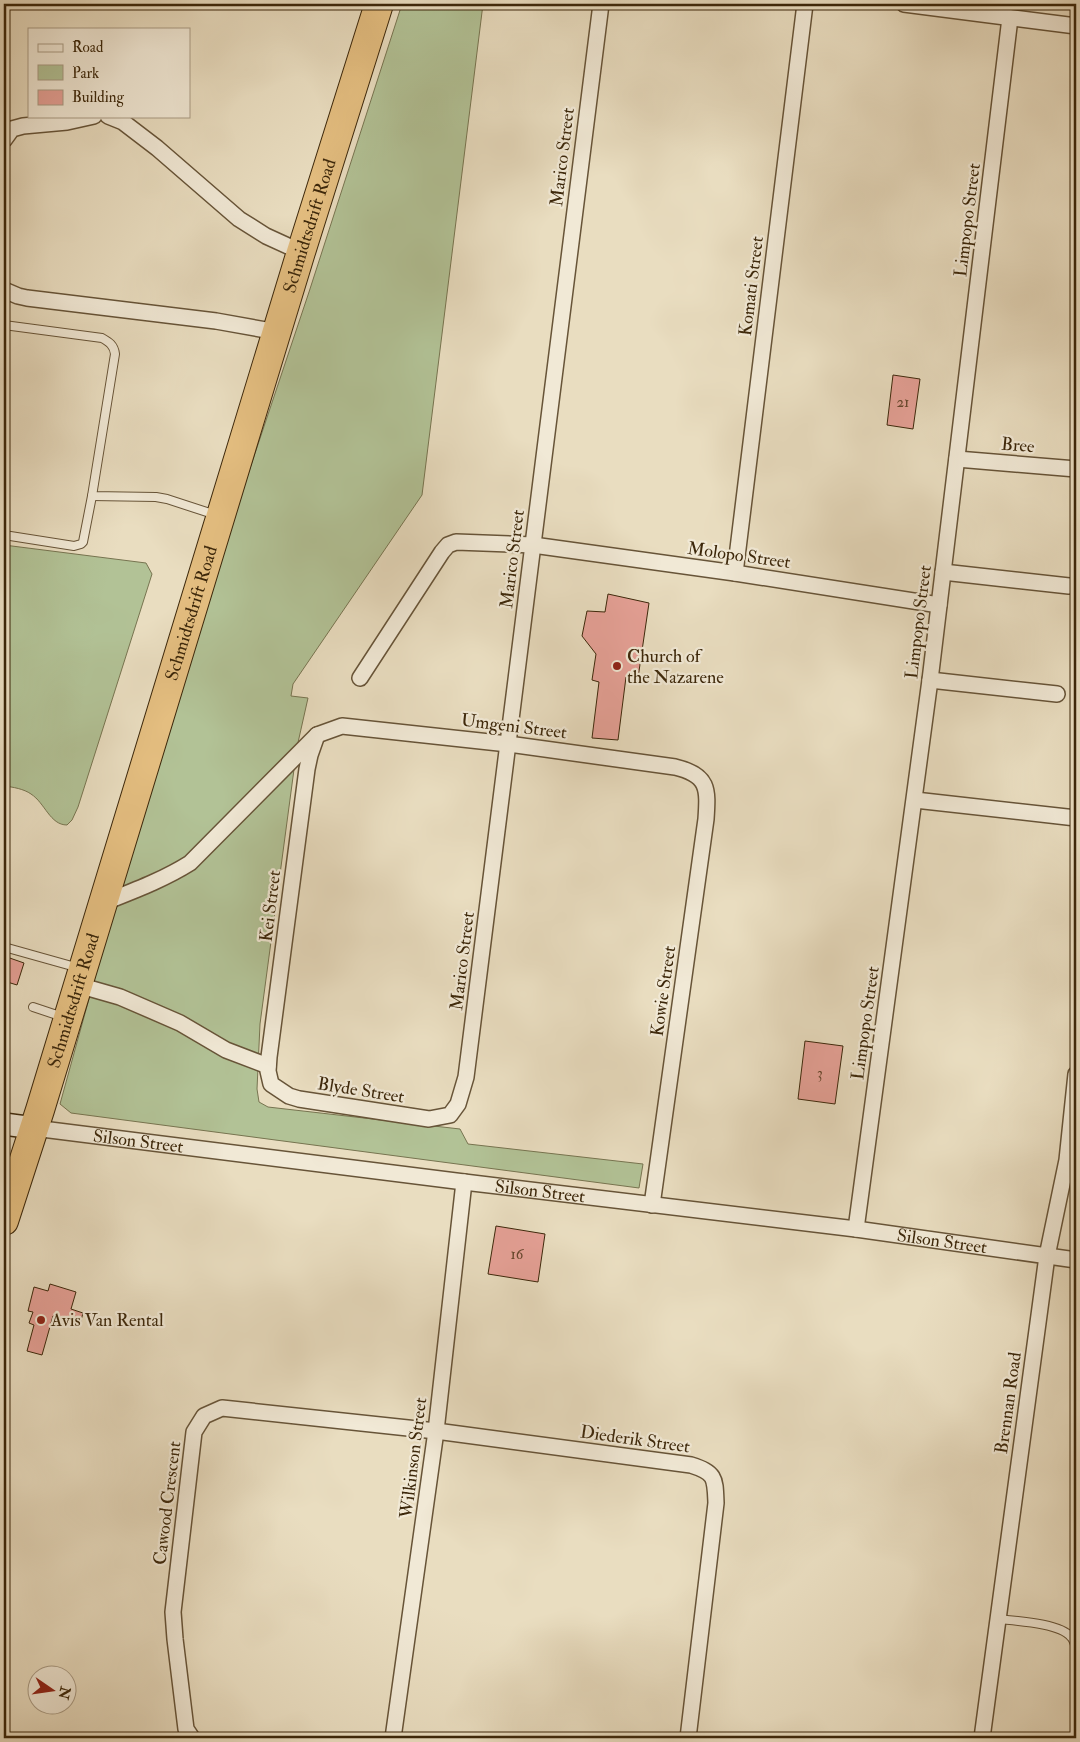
<svg xmlns="http://www.w3.org/2000/svg" width="1080" height="1742" viewBox="0 0 1080 1742" font-family="'IM FELL Double Pica',serif">
  <style>
    .green { fill: #b2c296; stroke: #777450 }
    .building { fill: #e6a197; stroke: #3c270a }
    .lines { fill: none; stroke-linecap: round; stroke-linejoin: round }
    .lane-casing { stroke: #675438; stroke-width: 10 }
    .street-casing { stroke: #675438; stroke-width: 18 }
    .secondary-casing { stroke: #3c270a; stroke-width: 24 }
    .highway-casing { stroke: #3c270a; stroke-width: 30 }
    .lane { stroke: #f1e9d6; stroke-width: 8 }
    .street { stroke: #f1e9d6; stroke-width: 15 }
    .secondary { stroke: #f1e9d6; stroke-width: 21 }
    .highway { stroke: #e4be80; stroke-width: 28 }
    .poi-dot { fill: #8f2418; stroke: #f1e9d6; stroke-width: 2 }
    .labels { text-anchor: middle; stroke-width: 4.5; stroke-linejoin: round; paint-order: stroke }
    .number-label { font-size: 15px; fill: #66462d }
    .street-label { font-size: 18px; fill: #3c270a; stroke: #f1e9d6 }
    .poi-label { font-size: 18px; fill: #3c270a; stroke: #f1e9d6; text-anchor: start }
  </style>
  <rect width="100%" height="100%" fill="#e9ddc0"/>
  <filter id="stains"><feTurbulence type="fractalNoise" baseFrequency=".004" numOctaves="4"/><feColorMatrix values="0 0 0 0 .2 0 0 0 0 .09 0 0 0 0 .02 0 0 0 .5 -.17"/></filter>
  <radialGradient id="worn" r=".72"><stop offset=".6" stop-color="#630" stop-opacity="0"/><stop offset="1" stop-color="#630" stop-opacity=".3"/></radialGradient>
  <!-- green -->
  <g class="green">
    <polygon points="402,4 483,4 422,495 293,684 291,696 308,698 297,747 260,1024 257,1089 259,1102 268,1107 460,1129 468,1144 643,1164 639,1188 71,1113 60,1104 108,930 227,537 309,292"/>
    <path d="M4,545L146,563L152,574L78,807L72,820L67,825C50,825 45,803 31,794C24,789 13,787 4,786Z"/>
  </g>
  <!-- building -->
  <g class="building">
    <polygon points="893,375 920,379 913,429 887,425"/>
    <polygon points="608,594 649,603 638,678 626,677 618,740 592,738 599,682 592,680 596,654 582,636 587,611 605,612"/>
    <polygon points="4,956 24,963 17,985 4,981"/>
    <polygon points="805,1041 843,1046 835,1104 798,1099"/>
    <polygon points="496,1226 545,1234 538,1282 488,1274"/>
    <polygon points="50,1284 76,1292 71,1309 83,1313 80,1324 53,1316 42,1355 27,1351 34,1325 29,1323 33,1312 28,1311 34,1287 48,1291"/>
  </g>
  <g class="lines">
    <defs>
      <g id="lane">
        <path d="M4,325L102,338C109,342 114,345 115,354L92,496L156,497L167,499L216,515"/>
        <polyline points="4,535 74,546 81,544 83,542 92,496"/>
        <polyline points="4,947 79,968"/>
        <polyline points="33,1007 63,1017"/>
        <path d="M998,1619C1016,1621 1060,1623 1071,1637C1074,1640 1075,1645 1076,1648"/>
      </g>
      <g id="street">
        <polyline points="904,4 1076,26"/>
        <polyline points="108,116 123,122 157,148 239,219 266,236 301,252"/>
        <polyline points="4,140 12,129 23,126 67,122 94,116"/>
        <polyline points="4,290 18,296 27,298 216,321 277,332"/>
        <polyline points="957,459 1076,469"/>
        <polyline points="943,572 1069,586"/>
        <polyline points="735,573 805,4"/>
        <polyline points="360,678 442,552 448,545 456,542 533,545 735,573 939,605"/>
        <polyline points="930,680 1057,694"/>
        <polyline points="317,735 310,755 307,769 269,1057 268,1071 271,1084 289,1096 299,1099 429,1119 450,1115 458,1104 466,1077 601,4"/>
        <polyline points="915,800 1076,818"/>
        <path d="M103,903C133,891 163,880 190,863L317,735L342,726L508,744L675,767C709,775 708,789 706,819L652,1205"/>
        <polyline points="78,985 120,997 180,1023 226,1050 268,1066"/>
        <path id="s1" d="M34,1128L464,1182L856,1229L1076,1260"/>
        <polyline points="856,1229 930,680 1010,18"/>
        <path d="M192,1738L186,1729L175,1639L173,1612L194,1432L204,1416L222,1408L436,1431L691,1465C716,1473 715,1478 716,1503L688,1738"/>
        <polyline points="393,1738 436,1431 464,1182"/>
        <polyline points="982,1738 1047,1256 1067,1160 1076,1074"/>
      </g>
      <polyline id="secondary" points="4,1124 34,1128"/>
      <g id="highway">
        <path id="s2" d="M4,1221L40,1110L301,252L379,4"/>
      </g>
    </defs>
    <!-- lane casing -->
    <use href="#lane" class="lane-casing"/>
    <!-- street casing -->
    <use href="#street" class="street-casing"/>
    <!-- secondary casing -->
    <use href="#secondary" class="secondary-casing"/>
    <!-- highway casing -->
    <use href="#highway" class="highway-casing"/>
    <!-- lane -->
    <use href="#lane" class="lane"/>
    <!-- street -->
    <use href="#street" class="street"/>
    <!-- secondary -->
    <use href="#secondary" class="secondary"/>
    <!-- highway -->
    <use href="#highway" class="highway"/>
  </g>
  <!-- markers -->
  <g class="poi-dot">
    <circle cx="617" cy="666" r="5"/>
    <circle cx="41" cy="1320" r="5"/>
  </g>
  <g class="labels">
    <!-- number labels -->
    <g class="number-label">
      <text x="903" y="407">21</text>
      <text x="820" y="1078">3</text>
      <text x="517" y="1259">16</text>
    </g>
    <!-- street labels -->
    <g class="street-label">
      <text transform="translate(562 157) rotate(-83)" y="6">Marico Street</text>
      <text transform="translate(967 220) rotate(-83)" y="6">Limpopo Street</text>
      <text dy="6" stroke="none"><textPath href="#s2" startOffset="1041">Schmidtsdrift Road</textPath></text>
      <text transform="translate(751 286) rotate(-83)" y="6">Komati Street</text>
      <text transform="translate(1018 445) rotate(5)" y="6">Bree</text>
      <text transform="translate(739 555) rotate(8)" y="6">Molopo Street</text>
      <text transform="translate(512 559) rotate(-83)" y="6">Marico Street</text>
      <text dy="6" stroke="none"><textPath href="#s2" startOffset="636">Schmidtsdrift Road</textPath></text>
      <text transform="translate(918 622) rotate(-83)" y="6">Limpopo Street</text>
      <text transform="translate(514 726) rotate(7)" y="6">Umgeni Street</text>
      <text transform="translate(270 906) rotate(-83)" y="6">Kei Street</text>
      <text transform="translate(462 961) rotate(-83)" y="6">Marico Street</text>
      <text transform="translate(663 991) rotate(-82)" y="6">Kowie Street</text>
      <text dy="6" stroke="none"><textPath href="#s2" startOffset="231">Schmidtsdrift Road</textPath></text>
      <text transform="translate(865 1023) rotate(-82)" y="6">Limpopo Street</text>
      <text transform="translate(361 1090) rotate(9)" y="6">Blyde Street</text>
      <text dy="6" stroke="none"><textPath href="#s1" startOffset="105">Silson Street</textPath></text>
      <text dy="6" stroke="none"><textPath href="#s1" startOffset="510">Silson Street</textPath></text>
      <text dy="6" stroke="none"><textPath href="#s1" startOffset="915">Silson Street</textPath></text>
      <text transform="translate(1008 1403) rotate(-82)" y="6">Brennan Road</text>
      <text transform="translate(635 1439) rotate(8)" y="6">Diederik Street</text>
      <text transform="translate(413 1458) rotate(-83)" y="6">Wilkinson Street</text>
      <text transform="translate(167 1503) rotate(-83)" y="6">Cawood Crescent</text>
    </g>
    <!-- poi labels -->
    <g class="poi-label">
      <text x="627" y="662">Church of<tspan x="627" dy="21">the Nazarene</tspan></text>
      <text x="51" y="1326">Avis Van Rental</text>
    </g>
  </g>
  <!-- margin -->
  <rect width="1080" height="1742" fill="none" stroke="#e9ddc0" stroke-width="20"/>
  <rect x="5" y="5" width="1070" height="1732" fill="none" stroke="#3c270a" stroke-width="2.5"/>
  <rect x="10" y="10" width="1060" height="1722" fill="none" stroke="#3c270a"/>
  <!-- legend -->
  <rect x="28" y="28" width="162" height="90" fill="#f1e9d6" stroke="#a99b84"/>
  <rect x="38" y="44" width="25" height="8" fill="#f1e9d6" stroke="#a99b84"/>
  <text x="72" y="52" font-size="15" fill="#3c270a">Road</text>
  <rect x="38" y="65" width="25" height="15" fill="#b2c296" stroke="#a99b84"/>
  <text x="72" y="78" font-size="15" fill="#3c270a">Park</text>
  <rect x="38" y="90" width="25" height="15" fill="#e6a197" stroke="#a99b84"/>
  <text x="72" y="102" font-size="15" fill="#3c270a">Building</text>
  <!-- north arrow -->
  <g transform="translate(52 1690) rotate(103)"><circle r="24" fill="#f1e9d6" stroke="#a99b84"/>
  <path d="M0-4L9 19L0 12L-9 19Z" fill="#8f2418"/>
  <text y="-8" font-size="14" font-weight="bold" text-anchor="middle" fill="#3c270a">N</text>
  </g>
  <rect width="100%" height="100%" filter="url(#stains)"/>
  <rect width="100%" height="100%" fill="url(#worn)"/>
</svg>
